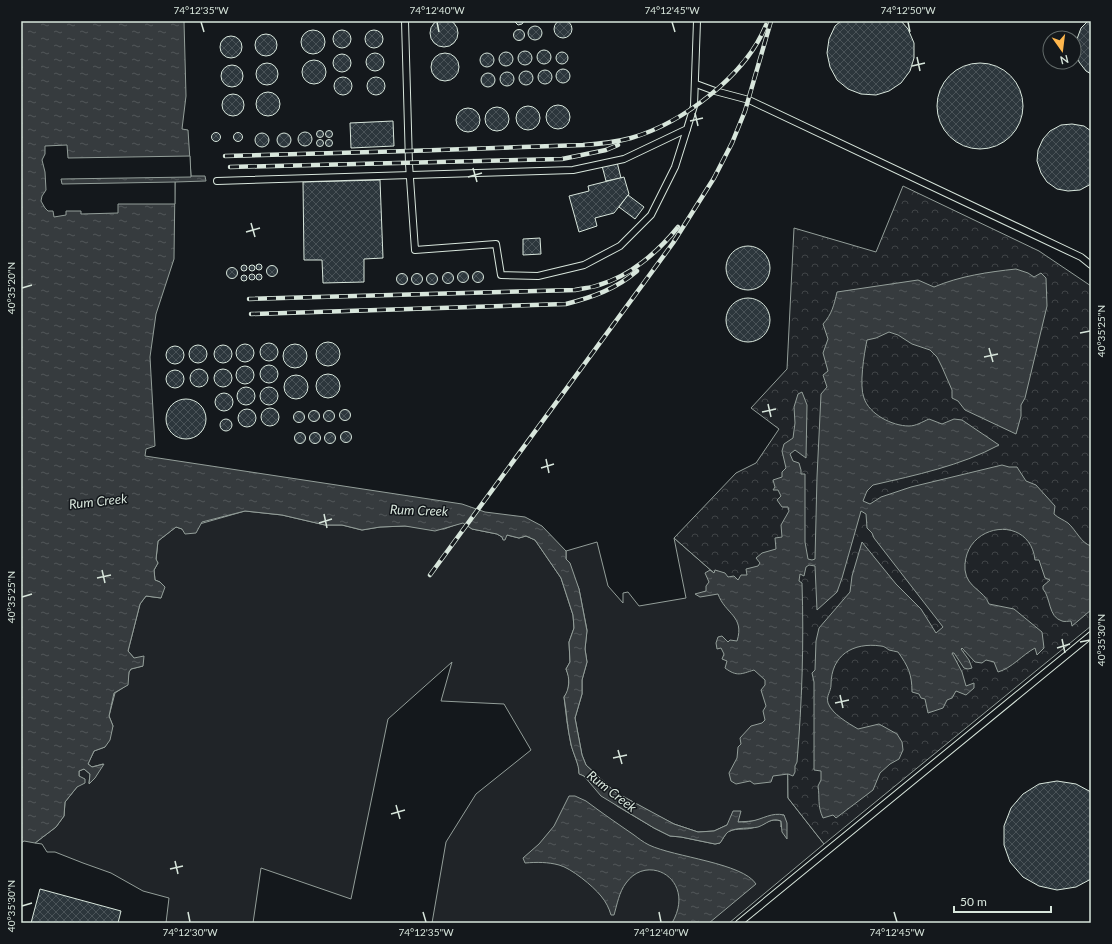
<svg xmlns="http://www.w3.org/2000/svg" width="1112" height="944" viewBox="0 0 1112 944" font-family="Lato,sans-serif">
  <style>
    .grass { fill: #202428; stroke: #939e99 }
    .forest { fill: url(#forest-crowns); stroke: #939e99 }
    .water { fill: url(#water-ripples); stroke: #939e99 }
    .pier { fill: #14181c; stroke: #939e99 }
    .building { fill: url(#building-cross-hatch); stroke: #d8e6dc }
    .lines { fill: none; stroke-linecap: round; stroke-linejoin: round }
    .service-casing { stroke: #d8e6dc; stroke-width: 8 }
    .service { stroke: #14181c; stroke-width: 6 }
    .rail-casing { stroke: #d8e6dc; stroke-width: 4.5 }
    .rail { stroke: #14181c; stroke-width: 3; stroke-dasharray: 9; stroke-linecap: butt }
    .ticks { fill: none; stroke: #d8e6dc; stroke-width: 1.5 }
    .labels { text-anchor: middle; stroke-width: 3; stroke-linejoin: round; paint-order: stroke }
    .water-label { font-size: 13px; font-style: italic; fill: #d8e6dc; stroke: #14181c }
    .neatline { fill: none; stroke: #d8e6dc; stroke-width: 1.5 }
    .ticks-label { font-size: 10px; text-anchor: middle; fill: #d8e6dc }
  </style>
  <defs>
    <pattern id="forest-crowns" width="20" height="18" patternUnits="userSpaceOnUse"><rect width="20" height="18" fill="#202428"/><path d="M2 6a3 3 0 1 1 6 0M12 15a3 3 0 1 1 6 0" fill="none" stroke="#404447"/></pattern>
    <pattern id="water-ripples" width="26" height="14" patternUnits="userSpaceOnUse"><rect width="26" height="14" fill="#363b3e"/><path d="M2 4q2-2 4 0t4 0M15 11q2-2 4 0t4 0" fill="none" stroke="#525759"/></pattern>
    <pattern id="building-cross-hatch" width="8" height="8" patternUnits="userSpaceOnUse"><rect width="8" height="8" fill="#2c363c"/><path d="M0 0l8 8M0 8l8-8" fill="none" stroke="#4a5358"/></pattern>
  </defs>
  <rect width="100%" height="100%" fill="#14181c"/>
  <!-- grass -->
  <path class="grass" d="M245,511L282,515L325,525H342L362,530L380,527L405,526L444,529L463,522L472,529L497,534L502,537L507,535L519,538L526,536L535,540L561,578L573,615L574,628L569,642L570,662L566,669L569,677L568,691L564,697L567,722L571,745L579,768V773L584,776L617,806L654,828L670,836L681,837L715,844L720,843C723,839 726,832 730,831C737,828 745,830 752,828C763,826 770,817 781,821V827L784,815L753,821L738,822L727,825L714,831L698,832L674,824L656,815L615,792L586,765L582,755L575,718L582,694V680L587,662L585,649L587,630L579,589L566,559V551L597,542L608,586L623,603V593L628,592L639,606L686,598L674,538L714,573L786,595L788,798L824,844L729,923H432L446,842L476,794L531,750L504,704L441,701L452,662L388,719L351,899L261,868L253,923H166L169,898L143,891L111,873L83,863L55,852H47L42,844L35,843L56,827L64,816L65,802L77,787L79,776V771L84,769L90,774L89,783L103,764L92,767L88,764L94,751L105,747L113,726L109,716L115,693L127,685L129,672L131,669L143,666L134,658L128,651L140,604L146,596L161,598L160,582L155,580L154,570L158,563L156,560L158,541L176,527L182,529Z"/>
  <!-- forest -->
  <polygon class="forest" points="903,186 1039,251 1091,286 1091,626 824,844 788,798 786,595 714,573 674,538 736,473 756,463 779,429 751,408 787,369 794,228 876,252"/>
  <!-- water -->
  <g class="water">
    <path d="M21,21H184L186,96L182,129L188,130L191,176H205L206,181L175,182L174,259L156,314L150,357L155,446L146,449L145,456L462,504L485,512L525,517L542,526L566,551V559L570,563L579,589L587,631L585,649L587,662L582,680V694L575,718L582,755L586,765L615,792L674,824L698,832L714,831L727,825L733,811H741L738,822C743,822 747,822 752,821C763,819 772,812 784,815L787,823V839L782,832L781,821C771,817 767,824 758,827C749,829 738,827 730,831C726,832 723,839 720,843L715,844L681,837L670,836L654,828L601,796L584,776L579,774C579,763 573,754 571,744C567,728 567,713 564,697C570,688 570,679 566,669L570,662L569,642L574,628L573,615L561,578L535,540L526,536L519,538L507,535L505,540H503L502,537L497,534L472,529L463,523L435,531L405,526L380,527L362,530L342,525H325L282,515L245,511L202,522L196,533L185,534L182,529L176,527L158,541L156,559L158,563L154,570L155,580L160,582L165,587L161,598L146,596L140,604L128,651L134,658L144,656L143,666L131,669L129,672L128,685L114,693L109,716L113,726L110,740L105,747L94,751L88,764L92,767L104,764L95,778L89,784L90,774L84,769L79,771V776L85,779V783L77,787L65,802L64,816L56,827L35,843L24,841L21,843Z"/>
    <path d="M1016,269L1028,273L1034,277L1041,273L1046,278L1047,306L1025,398L1021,405V416L1016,434L965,410L958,401L952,398V390L942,367L937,357L930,350L912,344L898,335L889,332L876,338L867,340C864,354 859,386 864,398C869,414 892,426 909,426C916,426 922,422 929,419L942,424L954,419L962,420L999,445C960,466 916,475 873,485L867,491L863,501L870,504L881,497L911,487L1002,465L1009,467H1017L1026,481L1036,485L1055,506L1054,514C1058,518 1064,520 1068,523C1076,530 1081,543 1091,546V610L1072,626L1071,621C1069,621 1064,622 1062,621C1048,617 1051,598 1043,589V586L1050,580L1045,578L1039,560H1035C1030,513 962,523 965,570C967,588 984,590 989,604L1014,609L1042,632L1044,648L1037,655L1035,648C1022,655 1012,668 998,672L994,662L986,660L982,663L975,662L962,648L961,649L969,660L972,668L968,669L964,668L954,653H952L962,672L966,686L974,683V688L966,695L956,691L952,698L947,700L943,708L928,713L925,699L921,698L919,694L912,692C912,674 908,666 898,652C895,651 892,651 889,650C886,648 884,646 881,646C853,642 831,655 831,685C831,692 826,695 828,703C832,714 848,723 858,729L879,724L897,734L902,742L903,750L899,759L890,764L880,773L873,790L836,818L833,815L823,818C817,805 820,798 818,786L821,780V771L814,770V682L812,673L815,670L816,641L819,628L850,592L852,576L862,542L896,584L921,609L936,633L943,627L874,538L872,533L867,528L866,514L861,511L842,578L837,592L817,610L815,566L809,565L806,567L804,576L800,574L799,581L802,583C804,643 802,703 797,762L795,766V772L793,776L788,774L773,776L771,782L754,784L750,781L736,784L731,781L729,773L737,758L738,747L741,744L740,738L751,726L762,723L765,720L763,711L766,706L761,690L765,685V680L754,670C741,674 737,677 725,668L727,661L722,659L724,654L721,648L717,649L716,643L718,637L722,636L728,642L730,640L737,641C745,616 725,614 718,594L700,597L695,594L706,591V586L709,582L705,573L710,570L714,573L715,570L725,573L728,577L734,576L738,580L741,575H747L746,569L758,566L760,563L756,558L762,553L776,549L775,538L782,537L781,525L789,511L788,507H782L777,500L781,496L778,490H773L775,487L773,480L782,477V472L786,468L782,451L784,444L793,438L795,423L794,407L798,394L802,392L807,405L806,458L795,450L790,454L793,461L799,463L801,470V474H805V542L808,559L812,560L815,559L817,477L821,394L827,387L823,375L828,371L823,353L828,339L823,324C832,314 834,305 837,292L918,280L934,287C960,276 988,272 1016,269Z"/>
    <path d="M569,796H575L586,801C602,813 618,824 634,835C638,838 643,842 649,845C674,857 743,863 756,884L709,923H672C697,880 648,852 626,883C619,892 617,905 614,915H611C609,908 606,902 601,896C593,886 571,868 559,865C548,862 537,862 525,863L523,858L539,844L554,826Z"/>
  </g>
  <!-- pier -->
  <polygon class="pier" points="67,145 68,158 190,156 191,177 61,179 62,184 175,182 175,204 118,204 118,213 81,214 81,211 66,211 66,215 54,217 53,211 48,211 45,208 41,201 42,196 46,190 45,172 42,160 45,154 45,146"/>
  <!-- building -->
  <g class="building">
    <circle cx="444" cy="33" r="14"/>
    <circle cx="563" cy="29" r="9"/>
    <polygon points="514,21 524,21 522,24 518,25"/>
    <polygon points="841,21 901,21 908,29 914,43 914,58 910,71 901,83 889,91 876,95 861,94 848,89 837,80 830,67 827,53 829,39 835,26"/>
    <polygon points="1088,21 1091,21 1091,74 1086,71 1079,62 1076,51 1077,39 1081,28"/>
    <circle cx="535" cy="33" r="7"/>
    <circle cx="519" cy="35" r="5.5"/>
    <circle cx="313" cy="42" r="12"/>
    <circle cx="374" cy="39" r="9"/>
    <circle cx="342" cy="39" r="9"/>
    <circle cx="266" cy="45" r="11"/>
    <circle cx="231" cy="47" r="11"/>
    <circle cx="544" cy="57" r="7"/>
    <circle cx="525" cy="58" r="7"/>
    <circle cx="506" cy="59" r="7"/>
    <circle cx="562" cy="58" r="6"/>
    <circle cx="487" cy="60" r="7"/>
    <circle cx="445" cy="67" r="14"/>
    <circle cx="375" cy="62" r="9"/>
    <circle cx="342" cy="63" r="9"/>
    <circle cx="314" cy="72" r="12"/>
    <circle cx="267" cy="74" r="11"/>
    <circle cx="980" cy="106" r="43"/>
    <circle cx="232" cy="76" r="11"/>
    <circle cx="563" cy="76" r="7"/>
    <circle cx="545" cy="77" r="7"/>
    <circle cx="526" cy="78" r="7"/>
    <circle cx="507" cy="79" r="7"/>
    <circle cx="488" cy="80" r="7"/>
    <circle cx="343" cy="86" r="9"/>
    <circle cx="376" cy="86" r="9"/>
    <circle cx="268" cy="104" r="12"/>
    <circle cx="233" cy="105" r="11"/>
    <circle cx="558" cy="117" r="12"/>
    <circle cx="528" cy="118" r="12"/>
    <circle cx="497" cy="119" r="12"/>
    <circle cx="468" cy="120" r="12"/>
    <polygon points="393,121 394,146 351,148 350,123"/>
    <polygon points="1072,124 1084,126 1091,131 1091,184 1080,190 1068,191 1057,189 1047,182 1041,173 1037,161 1038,150 1043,139 1050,131 1061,125"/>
    <circle cx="329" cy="134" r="3.5"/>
    <circle cx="320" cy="134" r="3.5"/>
    <circle cx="305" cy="139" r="7"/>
    <circle cx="216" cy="137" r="4.5"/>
    <circle cx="238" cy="137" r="4.5"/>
    <circle cx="284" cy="140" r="7"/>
    <circle cx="262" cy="140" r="7"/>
    <circle cx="320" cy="143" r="3.5"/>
    <circle cx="329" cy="143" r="3.5"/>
    <polygon points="616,158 621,178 606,181 601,162"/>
    <polygon points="624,177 629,194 614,213 595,218 597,226 579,232 569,196 589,191 588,186"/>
    <polygon points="380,180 383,258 364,259 364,282 323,283 322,260 304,260 303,182"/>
    <polygon points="628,195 644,207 635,219 619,207"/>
    <polygon points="540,238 541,254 523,255 523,239"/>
    <circle cx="748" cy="268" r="22"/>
    <circle cx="259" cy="267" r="3"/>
    <circle cx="252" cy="268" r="3"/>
    <circle cx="244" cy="268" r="3"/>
    <circle cx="272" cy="271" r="5.5"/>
    <circle cx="232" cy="273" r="5.5"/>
    <circle cx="478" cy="277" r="5.5"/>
    <circle cx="463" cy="277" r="5.5"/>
    <circle cx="448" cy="278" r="5.5"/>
    <circle cx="402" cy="279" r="5.5"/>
    <circle cx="432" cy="279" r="5.5"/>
    <circle cx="417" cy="279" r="5.5"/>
    <circle cx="252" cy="277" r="3"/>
    <circle cx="259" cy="277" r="3"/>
    <circle cx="244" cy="278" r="3"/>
    <circle cx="748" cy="320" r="22"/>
    <circle cx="328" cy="354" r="12"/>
    <circle cx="269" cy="352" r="9"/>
    <circle cx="245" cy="353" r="9"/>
    <circle cx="295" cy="356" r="12"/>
    <circle cx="223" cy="354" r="9"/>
    <circle cx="198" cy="354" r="9"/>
    <circle cx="175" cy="355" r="9"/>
    <circle cx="269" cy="374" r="9"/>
    <circle cx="245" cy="375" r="9"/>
    <circle cx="223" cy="378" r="9"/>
    <circle cx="199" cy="378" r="9"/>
    <circle cx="175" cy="379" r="9"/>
    <circle cx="328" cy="386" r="12"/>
    <circle cx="296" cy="387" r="12"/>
    <circle cx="246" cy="396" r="9"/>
    <circle cx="269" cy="396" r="9"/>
    <circle cx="224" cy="402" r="9"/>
    <circle cx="186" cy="419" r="20"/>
    <circle cx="270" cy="417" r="9"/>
    <circle cx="247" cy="418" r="9"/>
    <circle cx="345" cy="415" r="5.5"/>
    <circle cx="329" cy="416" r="5.5"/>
    <circle cx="314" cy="416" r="5.5"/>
    <circle cx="299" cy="417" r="5.5"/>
    <circle cx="226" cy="425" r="6"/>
    <circle cx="346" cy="437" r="5.5"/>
    <circle cx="315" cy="438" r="5.5"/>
    <circle cx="330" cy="438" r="5.5"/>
    <circle cx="300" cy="438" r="5.5"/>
    <polygon points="1057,781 1076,784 1091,792 1091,879 1076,887 1057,890 1039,886 1023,877 1010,862 1004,845 1004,826 1011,808 1023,794 1039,784"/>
    <polygon points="40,889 121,911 118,923 31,923"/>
  </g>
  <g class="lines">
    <defs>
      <g id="service">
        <polyline points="405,21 409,164 415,250 496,244 501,275 538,276 584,265 620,246 651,215 675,167 687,129"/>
        <polyline points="696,84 715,91 749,100 1081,257 1091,265"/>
        <polyline points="217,181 573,170 624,159 687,129 694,106 697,21"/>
        <polyline points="739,923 1091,635"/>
      </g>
    </defs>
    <!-- service casing -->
    <use href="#service" class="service-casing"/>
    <!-- service -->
    <use href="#service" class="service"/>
    <defs>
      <g id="rail">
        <path d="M225,156L409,151L583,145C599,144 616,142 631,138C683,123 746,75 766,25"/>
        <polyline points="230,167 562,159 606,150 618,145"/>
        <path d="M249,299L575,290C583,288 591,288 599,285C630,276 658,252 678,227"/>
        <path d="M251,314L566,304C593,297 616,289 637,271"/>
        <polyline points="430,575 673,243 714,178 732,143 745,111 771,21"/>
      </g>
    </defs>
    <!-- rail casing -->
    <use href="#rail" class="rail-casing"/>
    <!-- rail -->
    <use href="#rail" class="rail"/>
  </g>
  <!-- ticks -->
  <path class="ticks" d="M201,22L204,32M437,22L439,32M672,22L675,32M908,22L910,32M917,57L920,71M912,66L925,63M695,113L698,126M690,121L703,118M473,168L477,182M468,177L482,173M251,223L255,237M246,232L260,228M22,288L32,285M1080,333L1090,331M989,348L993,362M984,357L998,354M768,404L771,417M762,412L776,409M546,459L549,473M541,468L554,464M324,514L327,528M319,523L332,519M102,570L105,583M97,578L111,575M22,597L32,594M1062,639L1065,653M1080,642L1090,640M1057,648L1070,644M840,695L843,708M835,703L849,700M618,750L622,764M613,758L627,755M396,805L400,819M391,814L405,810M175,861L178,874M170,869L183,866M22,906L32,903M188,912L190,922M423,912L426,922M659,912L661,922M894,912L897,922"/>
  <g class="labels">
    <!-- water labels -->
    <g class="water-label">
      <text transform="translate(98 501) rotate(-6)" y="5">Rum Creek</text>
      <text transform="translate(419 510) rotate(2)" y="5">Rum Creek</text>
      <text transform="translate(612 791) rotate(38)" y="5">Rum Creek</text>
    </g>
  </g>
  <!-- border -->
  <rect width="1112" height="944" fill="none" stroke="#14181c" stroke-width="44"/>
  <!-- north arrow -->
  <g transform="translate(1062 50) rotate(166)"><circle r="19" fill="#14181c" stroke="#626a69"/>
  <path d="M0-3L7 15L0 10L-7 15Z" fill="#ffb74d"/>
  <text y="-6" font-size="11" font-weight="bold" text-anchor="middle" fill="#d8e6dc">N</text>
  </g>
  <!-- scale -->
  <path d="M954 906v6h97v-6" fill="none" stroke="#d8e6dc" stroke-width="2"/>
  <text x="960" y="906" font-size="12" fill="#d8e6dc" stroke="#14181c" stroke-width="3" paint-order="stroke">50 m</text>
  <rect x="22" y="22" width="1068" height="900" class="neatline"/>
  <g class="ticks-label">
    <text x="201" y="14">74°12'35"W</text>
    <text x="437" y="14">74°12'40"W</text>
    <text x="672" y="14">74°12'45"W</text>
    <text x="908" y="14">74°12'50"W</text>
    <text transform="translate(11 288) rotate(-90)" y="4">40°35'20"N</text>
    <text transform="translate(1101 331) rotate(-90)" y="4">40°35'25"N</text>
    <text transform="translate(11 597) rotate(-90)" y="4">40°35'25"N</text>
    <text transform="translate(1101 640) rotate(-90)" y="4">40°35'30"N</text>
    <text transform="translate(11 906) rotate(-90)" y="4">40°35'30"N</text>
    <text x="190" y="936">74°12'30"W</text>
    <text x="426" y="936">74°12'35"W</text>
    <text x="661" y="936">74°12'40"W</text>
    <text x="897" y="936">74°12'45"W</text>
  </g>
</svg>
